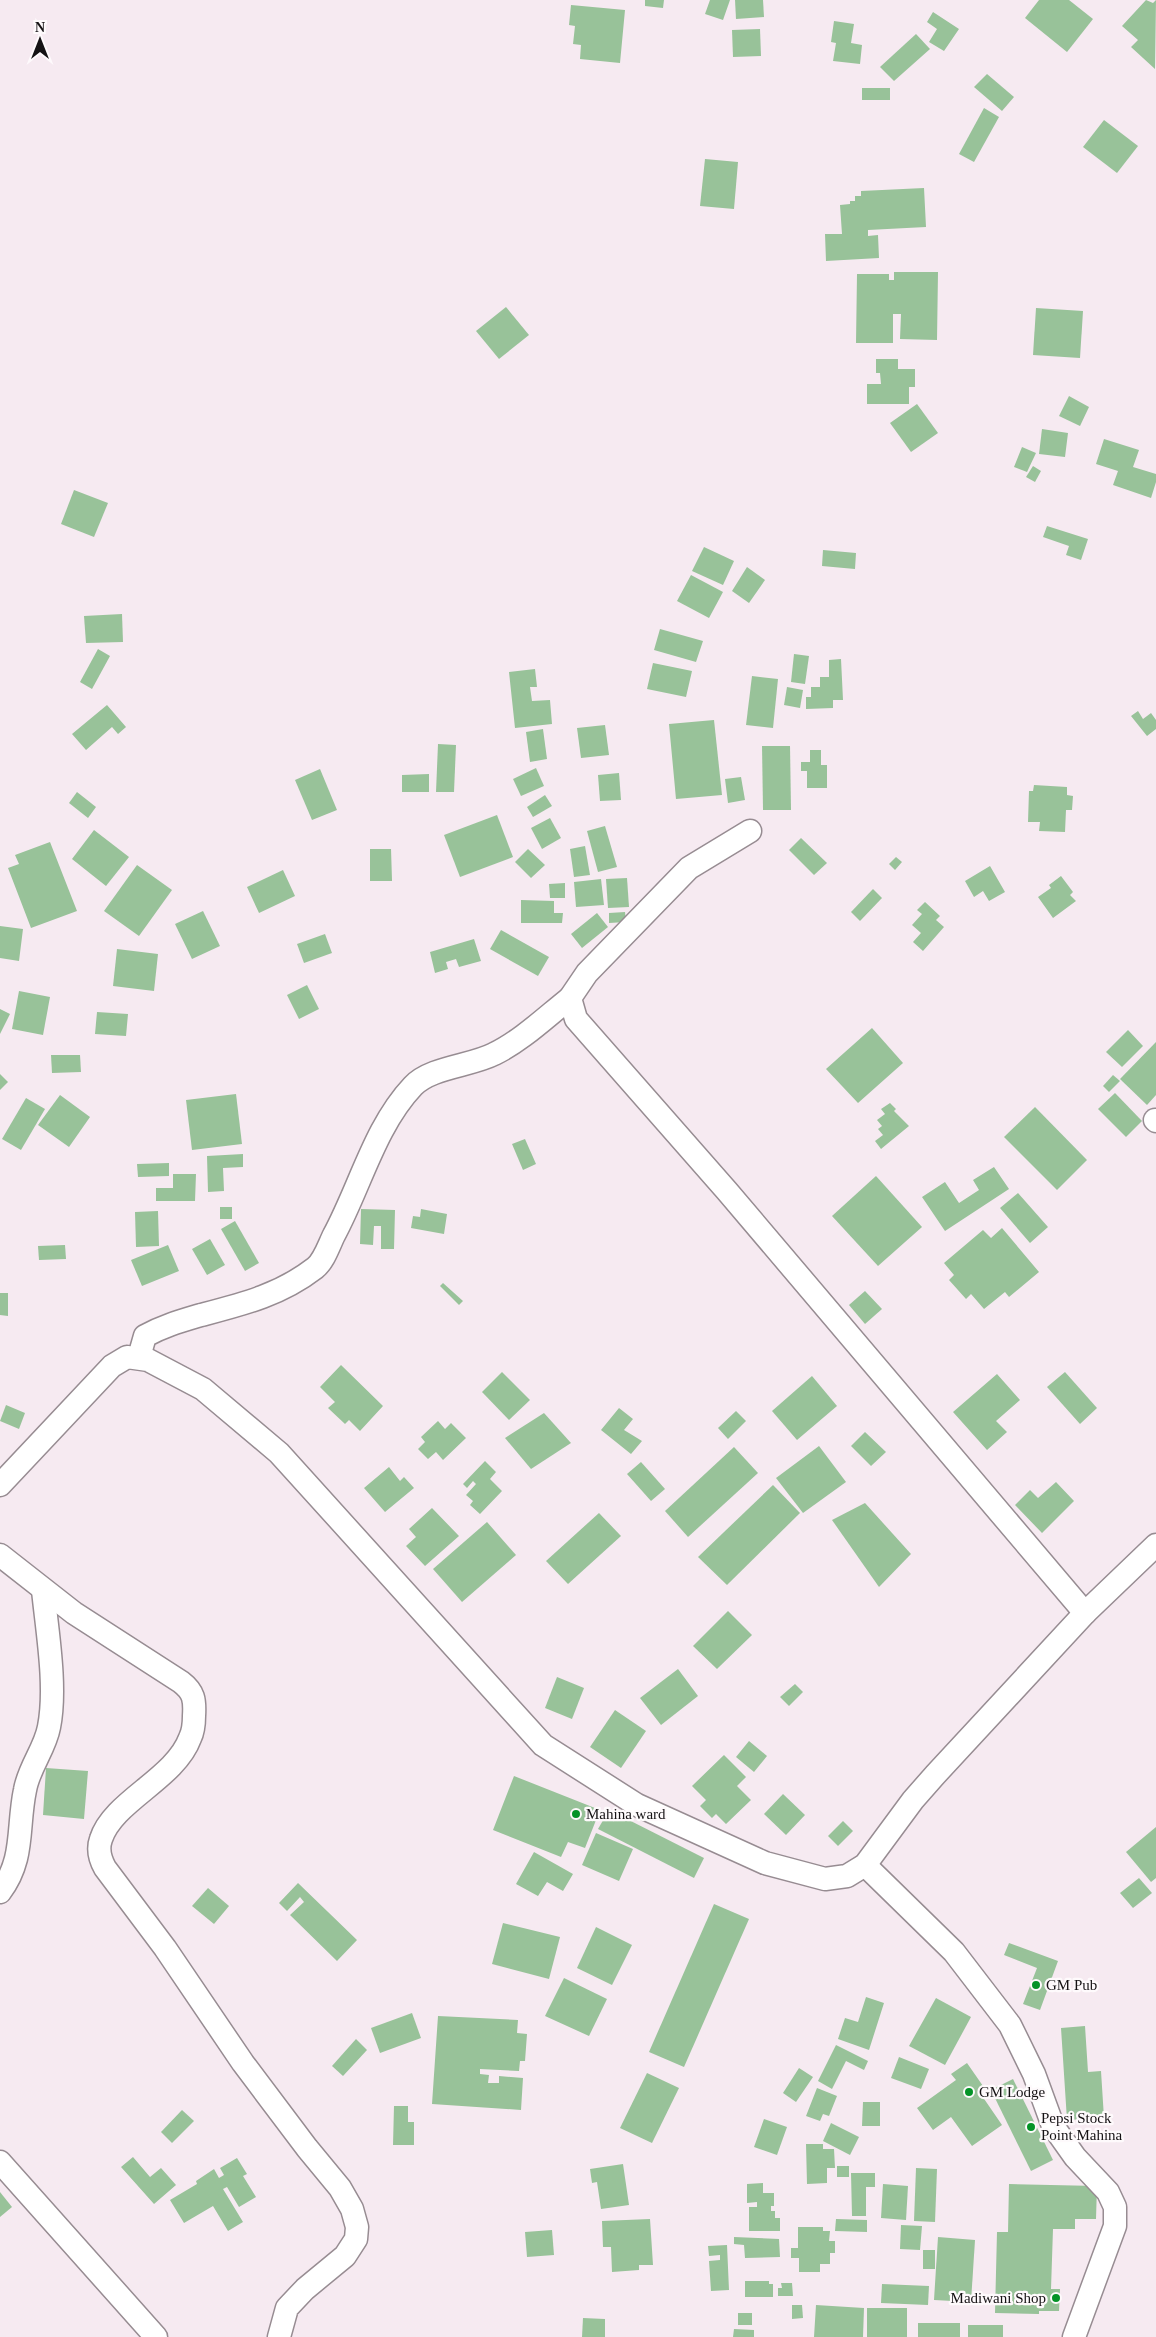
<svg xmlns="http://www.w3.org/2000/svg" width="1156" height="2337" viewBox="0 0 1156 2337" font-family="Georgia,serif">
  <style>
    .building { fill: #98c299 }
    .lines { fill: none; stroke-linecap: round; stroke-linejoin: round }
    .minor-casing { stroke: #978c92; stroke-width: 25 }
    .minor { stroke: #fff; stroke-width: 22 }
    .poi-dot { fill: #049327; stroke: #fefafc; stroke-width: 2 }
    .labels { text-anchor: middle; stroke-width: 4.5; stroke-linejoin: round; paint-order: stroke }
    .poi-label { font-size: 15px; fill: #151214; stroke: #fefafc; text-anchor: start }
  </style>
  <rect width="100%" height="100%" fill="#f6eaf1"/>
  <!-- building -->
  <g class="building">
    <polygon points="645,0 664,0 663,8 645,6"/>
    <polygon points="710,0 730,0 723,20 705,14"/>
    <polygon points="735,0 763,0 764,17 736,19"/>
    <polygon points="1039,0 1069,0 1093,19 1067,52 1025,18"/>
    <polygon points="1146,0 1153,3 1156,0 1155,69 1131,47 1138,40 1122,26"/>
    <polygon points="571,5 625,10 620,63 580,59 581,45 573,44 575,26 569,25"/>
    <polygon points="933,12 959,29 944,51 929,42 937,29 927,22"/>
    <polygon points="834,21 854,24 851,43 862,45 860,64 833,61 836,43 831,42"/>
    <polygon points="760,29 761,56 733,57 732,30"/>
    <polygon points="916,34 930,49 894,81 880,67"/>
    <polygon points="987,74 1014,97 1002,111 974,87"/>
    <rect x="862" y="88" width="28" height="12"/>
    <polygon points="984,108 999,117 974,162 959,154"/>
    <polygon points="1104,120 1138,146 1117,173 1083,147"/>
    <polygon points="705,159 738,162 734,209 700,206"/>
    <polygon points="924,188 926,227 868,230 868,236 878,235 879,258 826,261 825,234 842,234 840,205 850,204 850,201 855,201 855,196 861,196 861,191"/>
    <polygon points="894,272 938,272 937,340 900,339 901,314 893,314 893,343 856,343 857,274 889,274 889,280 894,280"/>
    <polygon points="506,307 529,335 499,359 476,331"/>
    <polygon points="1036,308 1083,311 1080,358 1033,355"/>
    <polygon points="876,359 898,359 898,369 915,369 915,387 909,387 909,404 867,404 867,384 881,384 880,373 876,373"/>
    <polygon points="1069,396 1089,407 1080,426 1059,416"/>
    <polygon points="917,404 938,433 911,452 890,423"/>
    <polygon points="1042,429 1068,433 1065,457 1039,454"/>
    <polygon points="1104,439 1139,450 1133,467 1156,474 1156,482 1151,498 1113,485 1118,471 1096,464"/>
    <polygon points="1022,447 1036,453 1027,472 1014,467"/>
    <polygon points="1033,466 1041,471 1035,482 1026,477"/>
    <polygon points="74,490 108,503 94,537 61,524"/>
    <polygon points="1047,526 1088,539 1081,560 1066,555 1069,546 1043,537"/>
    <polygon points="704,547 734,561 723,585 692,571"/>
    <polygon points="823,550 856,553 855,569 822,566"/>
    <polygon points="747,567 765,580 749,603 732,591"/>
    <polygon points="691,575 723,592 709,618 677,601"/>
    <polygon points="122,614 123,642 86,643 84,616"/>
    <polygon points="660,629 703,641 696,662 654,650"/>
    <polygon points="98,649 110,656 92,689 80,682"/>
    <polygon points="794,654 809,656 805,684 791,682"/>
    <polygon points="841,659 843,700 833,700 833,708 806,709 806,697 811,697 811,687 820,687 820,677 829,677 829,660"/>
    <polygon points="653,663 692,671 686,697 647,689"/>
    <polygon points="535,669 537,687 530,687 532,701 550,700 552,724 515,728 509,672"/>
    <polygon points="752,676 778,679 773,728 746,725"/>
    <polygon points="787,687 803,690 800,708 784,705"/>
    <polygon points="107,705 126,727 118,734 112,727 86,750 72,734"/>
    <polygon points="1138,711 1143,719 1151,713 1156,720 1156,729 1147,736 1131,716"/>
    <polygon points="714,720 722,795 676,799 669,724"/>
    <polygon points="605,725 609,755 581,758 577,728"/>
    <polygon points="543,729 547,759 530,762 526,732"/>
    <polygon points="438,744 456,745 454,792 436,792"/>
    <polygon points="762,746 790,746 791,810 763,810"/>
    <polygon points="810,750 821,750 821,765 827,765 827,788 807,788 807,771 801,771 801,762 810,762"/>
    <polygon points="536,768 544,786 521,796 513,779"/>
    <polygon points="320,769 337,810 312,820 295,780"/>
    <polygon points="619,773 621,800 600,801 598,775"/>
    <polygon points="429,774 429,792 402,792 402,775"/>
    <polygon points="741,777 745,800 728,803 725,779"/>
    <polygon points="1034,785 1067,787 1067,795 1073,796 1072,810 1066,810 1065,832 1039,831 1040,822 1028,822 1029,791 1033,791"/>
    <polygon points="77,792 96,807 88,818 69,803"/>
    <polygon points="545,795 552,806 533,817 527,807"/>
    <polygon points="497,815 513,857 460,877 444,835"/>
    <polygon points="550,818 561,838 542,849 531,828"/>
    <polygon points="605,826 617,867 598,872 587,831"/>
    <polygon points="94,830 129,857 106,886 72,859"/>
    <polygon points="801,838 827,863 814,875 789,850"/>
    <polygon points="50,842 77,911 31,928 8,868 19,864 15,855"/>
    <polygon points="585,846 590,875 574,877 570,849"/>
    <polygon points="370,849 391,849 392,881 370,881"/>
    <polygon points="528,849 545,865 531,878 515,862"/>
    <polygon points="896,857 902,862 895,870 889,864"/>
    <polygon points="137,865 172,890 139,936 104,911"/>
    <polygon points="990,866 1005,892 989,901 983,891 974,897 965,881"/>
    <polygon points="283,870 295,896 259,913 247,887"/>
    <polygon points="1061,876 1073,892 1070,895 1076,901 1053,918 1038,897 1051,888 1049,885"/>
    <polygon points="627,878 629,907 608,908 606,879"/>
    <polygon points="601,879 604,905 576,907 574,882"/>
    <polygon points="565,883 565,898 550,898 549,884"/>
    <polygon points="873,889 882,898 860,921 851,912"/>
    <polygon points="521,900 554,901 554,913 563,913 562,923 521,923"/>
    <polygon points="925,902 940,916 936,920 944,927 923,951 913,942 921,933 912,925 922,914 917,910"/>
    <polygon points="203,911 220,946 192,959 175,924"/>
    <polygon points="625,912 626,922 609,923 609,913"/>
    <polygon points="597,913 608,927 582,948 571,934"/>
    <polygon points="0,926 23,929 19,961 0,958"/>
    <polygon points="501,930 549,957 538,976 490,949"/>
    <polygon points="325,934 332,953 304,963 297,944"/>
    <polygon points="474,939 481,961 459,967 456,959 446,962 448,969 435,973 430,952"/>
    <polygon points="117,949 158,954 154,991 113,986"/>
    <polygon points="307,985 319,1009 299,1019 287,995"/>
    <polygon points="19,991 50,997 43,1035 12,1029"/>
    <polygon points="0,1009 10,1014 0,1034"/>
    <polygon points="97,1012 128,1014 126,1036 95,1034"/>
    <polygon points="872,1028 903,1063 858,1103 826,1069"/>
    <polygon points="1128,1030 1143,1046 1122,1067 1106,1052"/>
    <polygon points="1156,1042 1156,1095 1147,1105 1120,1079"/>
    <polygon points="51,1055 80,1055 81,1072 52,1073"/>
    <polygon points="0,1074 8,1082 0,1090"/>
    <polygon points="1113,1075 1120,1081 1109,1092 1103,1086"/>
    <polygon points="1115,1093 1142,1121 1126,1137 1098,1109"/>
    <polygon points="236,1094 242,1144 192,1150 186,1100"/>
    <polygon points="60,1095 90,1117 69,1147 38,1125"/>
    <polygon points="26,1098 45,1109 21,1150 2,1139"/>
    <polygon points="890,1103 896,1109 894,1111 909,1126 881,1149 875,1141 883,1135 878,1129 882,1126 877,1120 885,1114 881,1109"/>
    <polygon points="1035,1107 1087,1160 1057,1190 1004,1137"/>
    <polygon points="525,1139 536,1164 523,1170 512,1144"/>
    <polygon points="243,1154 243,1167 223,1168 224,1191 208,1192 207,1156"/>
    <polygon points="169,1163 169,1176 138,1177 137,1164"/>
    <polygon points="994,1167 1009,1189 945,1231 922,1197 945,1182 959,1203 979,1190 973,1180"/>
    <polygon points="173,1174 196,1174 195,1201 156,1201 156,1188 173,1188"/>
    <polygon points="876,1176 922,1227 878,1266 832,1216"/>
    <polygon points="1018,1193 1048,1227 1030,1243 1000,1208"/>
    <rect x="220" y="1207" width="12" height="12"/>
    <polygon points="361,1209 395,1210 394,1249 381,1249 381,1226 374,1226 373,1245 360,1244"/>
    <polygon points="421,1209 447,1214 444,1234 411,1228 413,1216 420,1217"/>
    <polygon points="158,1211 159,1246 136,1247 135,1212"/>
    <polygon points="235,1221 259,1263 245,1271 221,1229"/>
    <polygon points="1002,1228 1039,1272 1009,1297 1005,1292 984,1309 971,1294 966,1299 949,1280 954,1275 944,1263 983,1230 991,1238"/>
    <polygon points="210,1239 225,1265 207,1275 192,1249"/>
    <polygon points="65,1245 66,1259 39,1260 38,1246"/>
    <polygon points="168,1245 179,1271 142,1286 131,1260"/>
    <polygon points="443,1283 463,1301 459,1305 440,1286"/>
    <polygon points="865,1291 882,1309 865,1324 849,1305"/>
    <polygon points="0,1293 8,1293 8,1316 0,1315"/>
    <polygon points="341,1365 383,1406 360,1431 349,1420 345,1424 328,1408 335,1402 320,1387"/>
    <polygon points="502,1372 530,1400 509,1420 482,1392"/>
    <polygon points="1065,1372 1097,1408 1080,1424 1047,1387"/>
    <polygon points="997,1374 1020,1400 996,1421 1007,1432 987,1450 953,1412"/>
    <polygon points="812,1376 837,1406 797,1440 772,1411"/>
    <polygon points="6,1405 25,1413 19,1429 0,1421"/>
    <polygon points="619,1408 633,1419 624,1430 642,1441 631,1454 601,1430"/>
    <polygon points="736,1411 746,1421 728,1439 718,1428"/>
    <polygon points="544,1413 571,1443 531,1469 505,1438"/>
    <polygon points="438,1421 445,1429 451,1423 466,1438 443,1460 436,1452 428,1459 418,1449 425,1442 421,1437"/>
    <polygon points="865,1432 886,1452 871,1466 851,1446"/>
    <polygon points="819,1446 846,1482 803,1513 776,1478"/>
    <polygon points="734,1447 758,1473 688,1537 665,1511"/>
    <polygon points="485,1461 496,1472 490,1479 502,1491 480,1514 470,1505 473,1501 466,1495 476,1484 473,1481 467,1488 463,1484"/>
    <polygon points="641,1462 665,1489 651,1501 627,1474"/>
    <polygon points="389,1467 400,1481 404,1477 414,1488 385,1512 364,1488"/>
    <polygon points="1056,1482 1074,1501 1042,1533 1015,1505 1030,1490 1038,1498"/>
    <polygon points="773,1485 800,1513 727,1585 698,1557"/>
    <polygon points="865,1503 911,1554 879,1587 832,1520"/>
    <polygon points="432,1508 459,1536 425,1566 406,1546 416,1537 409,1529"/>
    <polygon points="599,1513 621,1536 568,1584 546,1561"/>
    <polygon points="487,1522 516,1555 462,1602 433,1569"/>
    <polygon points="728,1611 752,1635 717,1669 693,1646"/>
    <polygon points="678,1669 698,1696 661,1725 640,1698"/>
    <polygon points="557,1677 584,1688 572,1719 545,1708"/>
    <polygon points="795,1684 803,1692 789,1706 780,1697"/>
    <polygon points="615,1710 646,1731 621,1768 590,1747"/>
    <polygon points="749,1741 767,1756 754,1772 736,1757"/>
    <polygon points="724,1755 746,1777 737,1786 751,1800 726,1824 716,1814 712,1818 700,1806 706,1800 692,1786"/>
    <polygon points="46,1768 88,1771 84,1819 43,1815"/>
    <polygon points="514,1776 600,1810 585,1848 568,1842 561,1857 493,1830"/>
    <polygon points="783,1794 805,1815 786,1835 764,1814"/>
    <polygon points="609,1810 704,1858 694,1878 598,1829"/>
    <polygon points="843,1821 853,1831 838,1846 828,1836"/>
    <polygon points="1156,1827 1156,1878 1151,1882 1126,1852"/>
    <polygon points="596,1833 633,1849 619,1881 582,1865"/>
    <polygon points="534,1852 573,1874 563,1891 547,1882 538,1896 516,1884"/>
    <polygon points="1139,1878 1152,1893 1133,1908 1120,1893"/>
    <polygon points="298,1883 357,1940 337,1961 290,1915 304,1902 300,1897 287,1911 279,1903"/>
    <polygon points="208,1888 229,1906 214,1924 192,1906"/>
    <polygon points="714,1904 749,1919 684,2067 649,2052"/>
    <polygon points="503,1923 560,1937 549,1979 492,1964"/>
    <polygon points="596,1927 632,1945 612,1985 577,1968"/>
    <polygon points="1009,1943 1058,1961 1040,2010 1023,2004 1037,1968 1004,1955"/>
    <polygon points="564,1978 607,1999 589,2036 545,2016"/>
    <polygon points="866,1997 884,2003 869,2050 838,2039 845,2018 858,2022"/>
    <polygon points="936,1998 971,2017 945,2065 909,2046"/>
    <polygon points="412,2013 421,2038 380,2053 371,2028"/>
    <polygon points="438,2016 518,2020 517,2033 527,2034 525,2061 520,2061 519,2071 480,2069 480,2074 489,2075 488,2083 499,2083 499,2076 523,2078 521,2110 432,2104"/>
    <polygon points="1085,2026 1088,2072 1101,2071 1104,2118 1067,2120 1061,2028"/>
    <polygon points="356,2039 367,2050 343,2076 332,2066"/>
    <polygon points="836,2045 868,2061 864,2070 846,2061 832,2089 818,2081"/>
    <polygon points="899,2057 929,2069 921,2089 891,2078"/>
    <polygon points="967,2063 983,2086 978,2090 1002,2125 972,2146 951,2117 933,2130 917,2108 956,2080 951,2074"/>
    <polygon points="799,2068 813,2077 796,2102 783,2093"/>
    <polygon points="647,2073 679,2088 652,2143 620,2128"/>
    <polygon points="1013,2079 1053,2160 1031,2171 991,2090"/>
    <polygon points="817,2088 837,2096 829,2116 823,2114 820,2121 806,2116"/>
    <polygon points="863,2102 880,2102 880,2126 862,2126"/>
    <polygon points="394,2106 408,2106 408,2122 414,2122 414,2145 393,2145"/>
    <polygon points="182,2110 194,2121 172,2143 161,2132"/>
    <polygon points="764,2119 787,2127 777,2155 754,2147"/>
    <polygon points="831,2123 859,2137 850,2155 823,2141"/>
    <polygon points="806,2144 823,2144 823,2149 834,2149 835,2168 827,2168 827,2183 807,2184"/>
    <polygon points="133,2157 150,2177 161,2168 176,2185 154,2204 121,2167"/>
    <polygon points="237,2158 247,2174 243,2176 256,2197 239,2207 227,2187 223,2189 243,2222 228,2231 213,2206 184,2223 170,2200 197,2184 196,2181 214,2169 219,2178 224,2175 220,2168"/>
    <polygon points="623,2164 629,2205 601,2209 597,2182 592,2183 590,2169"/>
    <rect x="837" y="2166" width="12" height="11"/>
    <polygon points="916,2168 937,2169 935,2222 914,2221"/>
    <polygon points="851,2173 875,2173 875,2187 866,2187 866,2216 852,2216"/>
    <polygon points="763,2183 763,2193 774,2193 774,2206 771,2206 771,2211 775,2211 775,2218 780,2218 780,2231 749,2231 749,2207 757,2207 757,2202 747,2203 747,2184"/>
    <polygon points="883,2184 908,2186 906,2220 881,2218"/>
    <polygon points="1009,2184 1097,2186 1096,2219 1075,2219 1075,2229 1053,2229 1051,2289 1060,2289 1059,2311 1039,2311 1039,2314 995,2313 997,2232 1008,2232"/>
    <polygon points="0,2192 12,2207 0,2217"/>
    <polygon points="650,2219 653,2265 639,2265 639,2270 612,2272 611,2247 603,2247 602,2221"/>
    <polygon points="836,2219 867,2220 867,2232 835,2231"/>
    <polygon points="901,2225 922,2226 920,2250 900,2249"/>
    <polygon points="798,2227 823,2227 823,2231 830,2231 829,2241 835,2241 835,2253 830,2253 830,2264 820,2264 820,2272 799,2272 799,2258 791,2258 791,2248 798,2248"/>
    <polygon points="552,2230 554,2255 527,2257 525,2232"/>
    <polygon points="734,2237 779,2239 780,2257 745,2258 744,2245 734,2244"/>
    <polygon points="938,2237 975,2240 971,2302 934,2300"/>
    <polygon points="727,2245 729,2290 711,2291 709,2261 720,2260 720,2255 709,2256 708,2246"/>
    <rect x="923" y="2250" width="12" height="19"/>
    <polygon points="745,2281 769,2281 769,2284 773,2284 773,2297 745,2297"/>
    <polygon points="781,2283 792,2283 793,2296 778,2296 778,2288 782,2288"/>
    <polygon points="882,2284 929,2286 928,2305 881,2303"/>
    <polygon points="792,2305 802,2305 803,2318 792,2319"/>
    <polygon points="816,2305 864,2308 863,2337 814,2337"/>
    <rect x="867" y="2308" width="40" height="29"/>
    <rect x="738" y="2313" width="14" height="12"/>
    <polygon points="583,2318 605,2319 605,2337 582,2337"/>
    <rect x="918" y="2323" width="42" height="14"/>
    <rect x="968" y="2325" width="35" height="12"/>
    <polygon points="734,2329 754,2330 754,2337 733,2337"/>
  </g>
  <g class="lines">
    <defs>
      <g id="minor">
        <polyline points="750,831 689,868 587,973 570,998 576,1019 727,1191 1085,1613"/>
        <polyline points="1155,1120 1156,1121"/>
        <path d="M139,1357L145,1336C163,1326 181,1321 201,1315C243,1304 280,1295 315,1268C324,1261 329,1245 334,1235C360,1187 375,1126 413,1086C431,1067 471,1066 494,1054C521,1041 546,1017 570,998"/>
        <polyline points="0,1485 112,1366 127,1357 148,1360 203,1389 279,1453 543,1745 637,1805 765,1863 825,1879 847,1876 865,1865 913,1800 935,1775 1085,1613 1156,1545"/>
        <path d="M0,1555L74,1613L181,1682C194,1692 195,1700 194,1716C194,1723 193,1732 190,1738C175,1779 113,1801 101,1839C97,1850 100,1859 105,1868L165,1948L243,2063L307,2148L340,2188L352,2209L357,2227L356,2239L345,2256L305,2289L287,2308L279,2337"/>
        <polyline points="865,1865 954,1952 1010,2025 1034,2074 1053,2126 1075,2157 1108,2192 1115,2207 1115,2226 1074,2337"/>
        <path d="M0,1892C25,1859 17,1828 25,1790C29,1767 45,1749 49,1727C57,1687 47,1630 43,1590"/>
        <polyline points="0,2162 156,2337"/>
      </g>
    </defs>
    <!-- minor casing -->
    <use href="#minor" class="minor-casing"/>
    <!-- minor -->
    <use href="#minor" class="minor"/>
  </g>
  <!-- markers -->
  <g class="poi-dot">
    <circle cx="576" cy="1814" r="5"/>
    <circle cx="1036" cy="1985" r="5"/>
    <circle cx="969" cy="2092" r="5"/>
    <circle cx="1031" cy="2127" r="5"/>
    <circle cx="1056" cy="2298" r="5"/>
  </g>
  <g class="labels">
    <!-- poi labels -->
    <g class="poi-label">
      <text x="586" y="1819">Mahina ward</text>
      <text x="1046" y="1990">GM Pub</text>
      <text x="979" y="2097">GM Lodge</text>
      <text x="1041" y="2123">Pepsi Stock<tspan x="1041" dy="17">Point Mahina</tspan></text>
      <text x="1046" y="2303" text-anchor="end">Madiwani Shop</text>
    </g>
  </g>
  <!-- north arrow -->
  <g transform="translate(40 40)" stroke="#fefafc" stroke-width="4" paint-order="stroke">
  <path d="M0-4L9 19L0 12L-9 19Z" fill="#151214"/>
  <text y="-8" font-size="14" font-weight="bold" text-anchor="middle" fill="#151214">N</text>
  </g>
</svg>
